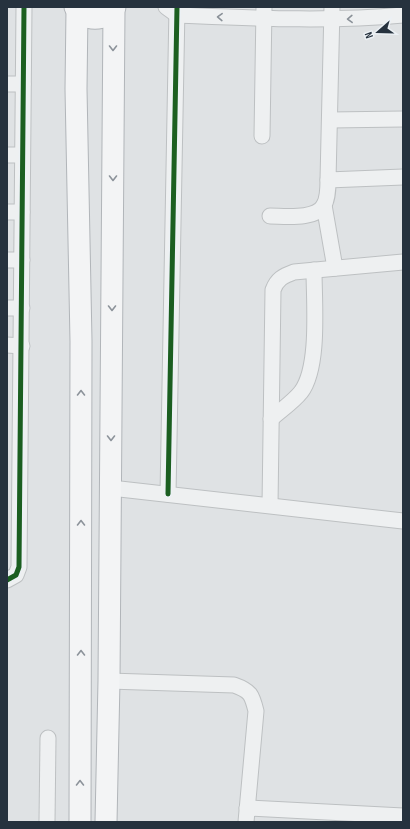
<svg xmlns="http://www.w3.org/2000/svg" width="410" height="829" viewBox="0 0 410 829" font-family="'Sofia Sans Condensed',sans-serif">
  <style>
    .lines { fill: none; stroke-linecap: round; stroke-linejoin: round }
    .minor-casing { stroke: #bdc0c2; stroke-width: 17 }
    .highway-casing { stroke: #b1b5b9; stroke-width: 23 }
    .minor { stroke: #eef0f1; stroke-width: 15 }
    .highway { stroke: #f3f4f5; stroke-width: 21 }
    .cycleway-casing { stroke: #ecf1f5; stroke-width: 8 }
    .cycleway { stroke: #1b5e20; stroke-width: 5 }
    .oneway { stroke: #8a9198 }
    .oneway2 { stroke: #8c939a }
  </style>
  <rect width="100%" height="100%" fill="#dfe2e4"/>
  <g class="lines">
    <defs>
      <g id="minor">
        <path d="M166,7L177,15C252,18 328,22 403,15"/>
        <polyline points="332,7 328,180 403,177"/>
        <polyline points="7,84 23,84"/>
        <polyline points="330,120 403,119"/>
        <polyline points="262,136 264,7"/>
        <polyline points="7,155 22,155"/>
        <polyline points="324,205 335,268"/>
        <polyline points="7,212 22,212"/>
        <path d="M270,216C285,216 316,220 324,205C328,198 328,188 328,180"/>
        <polyline points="7,260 22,260"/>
        <polyline points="7,308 22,308"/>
        <polyline points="7,345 22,346"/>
        <path d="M271,419C281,410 293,402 301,392C320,367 314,302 314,270"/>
        <polyline points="111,488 403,521"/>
        <polyline points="168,494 177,7"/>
        <path d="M270,505L273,290C277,279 283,276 294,272L403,262"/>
        <polyline points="7,580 16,575 19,567 24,7"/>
        <path d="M109,681L234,685C251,691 252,695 256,711L246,822"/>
        <polyline points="247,808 403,816"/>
        <polyline points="47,822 48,738"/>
      </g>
      <g id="highway">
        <path d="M75,7C84,22 106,22 115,7"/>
        <polyline points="77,10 76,89 81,341 80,822"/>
        <polyline points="106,822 109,681 114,9"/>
      </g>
    </defs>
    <!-- minor casing -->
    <use href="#minor" class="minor-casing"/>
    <!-- highway casing -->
    <use href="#highway" class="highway-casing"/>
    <!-- minor -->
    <use href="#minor" class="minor"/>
    <!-- highway -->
    <use href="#highway" class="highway"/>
    <defs>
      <g id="cycleway">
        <polyline points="168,494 177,7"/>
        <polyline points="7,580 16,575 19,567 24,7"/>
      </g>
    </defs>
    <!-- cycleway casing -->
    <use href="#cycleway" class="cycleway-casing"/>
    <!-- cycleway -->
    <use href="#cycleway" class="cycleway"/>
  </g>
  <!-- one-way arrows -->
  <defs><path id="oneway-chevron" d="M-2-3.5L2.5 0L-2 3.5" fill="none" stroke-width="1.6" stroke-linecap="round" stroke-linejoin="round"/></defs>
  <g class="oneway">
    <use href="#oneway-chevron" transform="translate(220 17) rotate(-178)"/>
    <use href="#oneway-chevron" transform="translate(350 19) rotate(178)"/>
  </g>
  <g class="oneway2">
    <use href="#oneway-chevron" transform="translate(113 48) rotate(90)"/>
    <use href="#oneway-chevron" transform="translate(113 178) rotate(90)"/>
    <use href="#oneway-chevron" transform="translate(112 308) rotate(90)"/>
    <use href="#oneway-chevron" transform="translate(81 393) rotate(-90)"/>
    <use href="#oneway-chevron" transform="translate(111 438) rotate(90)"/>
    <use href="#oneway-chevron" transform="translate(81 523) rotate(-90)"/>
    <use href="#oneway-chevron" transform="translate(81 653) rotate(-90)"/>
    <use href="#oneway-chevron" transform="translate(80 783) rotate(-90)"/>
  </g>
  <!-- border -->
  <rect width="410" height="829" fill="none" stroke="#26323e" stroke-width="16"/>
  <!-- north arrow -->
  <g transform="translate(378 32) rotate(250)" stroke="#ecf1f5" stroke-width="3" paint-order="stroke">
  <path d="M0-3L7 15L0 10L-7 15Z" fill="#26323e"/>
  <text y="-6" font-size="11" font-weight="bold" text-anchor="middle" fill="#26323e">N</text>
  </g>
</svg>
